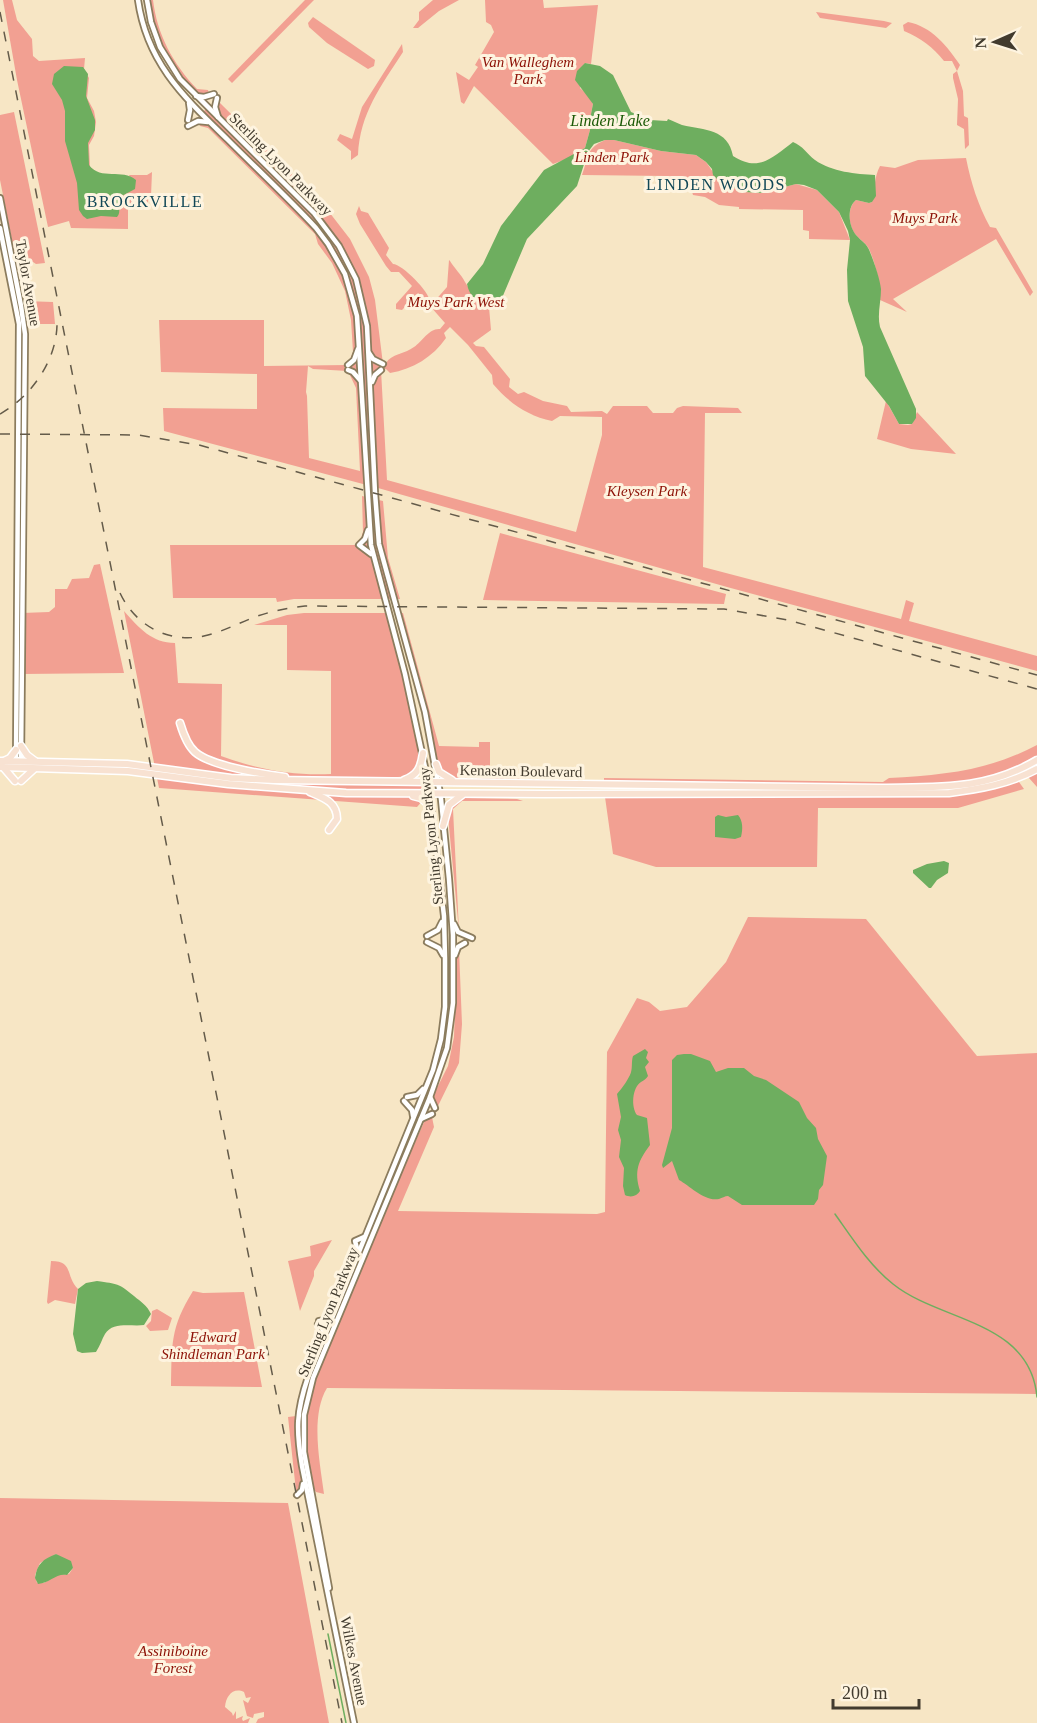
<svg xmlns="http://www.w3.org/2000/svg" width="1037" height="1723" viewBox="0 0 1037 1723" font-family="'Times New Roman',serif">
  <style>
    .green { fill: #f2a092; fill-rule: evenodd }
    .water { fill: #6eae5f }
    .lines { fill: none; stroke-linecap: round; stroke-linejoin: round }
    .stream { stroke: #6eae5f; stroke-width: 1.5 }
    .secondary-casing { stroke: #8b7c5e; stroke-width: 8 }
    .primary-casing { stroke: #fff; stroke-width: 9 }
    .secondary { stroke: #fff; stroke-width: 4.5 }
    .primary { stroke: #f8e2d2; stroke-width: 6 }
    .rail { stroke: #645b4a; stroke-width: 1.5; stroke-dasharray: 10 10; stroke-linecap: butt }
    .labels { text-anchor: middle; stroke-width: 6; stroke-linejoin: round; paint-order: stroke }
    .park-label { font-size: 15px; font-style: italic; fill: #8d1106; stroke: #fef4e0 }
    .street-label { font-size: 15px; fill: #423b2e; stroke: #fef4e0 }
    .water-label { font-size: 16px; font-style: italic; fill: #1b5905; stroke: #fef4e0 }
    .neighbourhood-label { font-size: 16px; letter-spacing: 1.5px; fill: #114756; stroke: #fef4e0 }
  </style>
  <rect width="100%" height="100%" fill="#f7e6c5"/>
  <!-- green -->
  <g class="green">
    <polygon points="3,0 12,0 17,20 32,39 33,56 39,61 85,58 84,69 89,78 87,98 94,111 96,122 94,136 89,145 90,167 99,174 130,177 129,175 147,175 152,172 151,196 148,197 148,205 128,206 128,229 71,228 69,221 48,227 17,80"/>
    <path d="M149,0H153C157,34 173,64 197,89L208,90L209,94C189,101 164,53 158,37C153,25 151,13 149,0Z"/>
    <polygon points="305,0 314,0 232,83 228,79"/>
    <polygon points="433,0 459,0 439,11 418,28 413,28 419,20 419,12"/>
    <polygon points="485,0 543,0 544,8 598,5 591,64 585,63 580,88 589,96 593,104 589,124 590,130 585,148 569,158 553,164 474,86 464,104 461,102 456,72 469,80 478,67 475,65 494,32 491,25 486,22"/>
    <polygon points="816,12 884,21 892,23 886,28 820,18"/>
    <polygon points="313,17 375,60 374,66 368,69 327,43 309,27 308,23"/>
    <path d="M908,22C931,26 948,47 960,65L957,71L963,91L964,116L968,118L969,145L965,149L964,129L957,125L958,99L953,78V74L957,71L952,61H944C933,47 921,38 904,31L903,25Z"/>
    <path d="M402,44L403,52C381,86 360,113 358,155L351,160V151L337,140L340,134L352,139L362,107Z"/>
    <path d="M216,101L219,102L326,208L350,239L369,277L375,300L383,364L386,363C391,354 405,354 414,347C423,341 429,328 440,329L445,323L430,306L429,302L418,293L402,310L396,309V304L412,286L399,272H391L386,266L360,224L356,214L359,206L361,211L368,213L389,248L386,255L393,264C402,264 430,292 430,302L433,303L447,287L449,260L450,261C454,268 461,274 465,282C471,291 476,303 489,307L491,330L473,343L476,346L484,347L510,379L509,387L518,394L524,392L543,401L567,406L571,412L602,411L607,414L613,406H647L653,413H673L677,408L683,406L738,408L742,413H705L703,567L901,619L906,600L914,603L909,621L1037,656V671L727,587L378,488L164,431L163,408L257,409V374L161,372L159,320H264V366L348,365L353,352L351,320L345,291L332,263L318,244L315,234L208,128L200,126L201,121H205L201,114L207,108L218,118ZM450,327L468,345L492,375L493,384C509,403 528,416 552,421L560,416L602,417V435L576,532L387,480L381,370L386,369L390,373C413,369 433,357 446,338L444,333ZM308,366L313,369L348,371L356,388L360,471L309,458L307,396L306,392Z"/>
    <polygon points="14,112 45,263 36,264 33,262 17,265 0,180 0,115"/>
    <path d="M605,140H614L661,151L696,155L706,162L720,182L745,192L762,193L796,184L817,190L839,212L850,240L809,239V231L803,230V210L739,209V207L719,205L705,197L693,195L688,178L667,176L582,175C589,157 585,149 605,140Z"/>
    <path d="M966,158C971,183 978,205 990,227L996,228L1033,292L1030,296L996,239L893,299L907,312L880,300C881,285 875,262 869,249C865,242 860,240 856,235C848,226 847,207 856,200L869,203L872,202C875,189 874,177 880,166L895,168L918,160Z"/>
    <polygon points="24,301 53,302 55,324 28,324 28,342"/>
    <polygon points="886,401 899,424 908,425 912,424 917,412 956,454 911,449 877,439"/>
    <polygon points="362,496 383,501 388,558 400,599 294,599 277,602 276,598 173,598 170,545 359,545 363,532"/>
    <polygon points="500,533 726,594 724,604 483,600"/>
    <polygon points="100,564 124,673 22,674 22,613 49,612 55,607 55,589 67,589 72,579 89,578 94,565"/>
    <path d="M124,611C139,628 152,643 175,643L178,683L222,684L221,756C256,769 294,776 331,774V671L287,670V625H254L287,615L304,613H388L423,753L420,769L409,776L398,777L323,778L428,781L430,794L407,793L424,799L417,807L159,788Z"/>
    <polygon points="397,613 403,613 439,746 479,747 479,742 490,742 490,777 528,778 526,780 458,782 450,779 436,764 425,711"/>
    <path d="M1037,745V787L1029,778L1023,776L1006,783L1019,782L1024,789L958,808H818L817,867H656L613,854L605,797L883,794V788L604,784V778L883,782L889,778C943,775 988,771 1037,745Z"/>
    <path d="M463,798L517,799L523,801H462L453,809L459,931L448,816C451,808 454,802 463,798Z"/>
    <path d="M748,917L866,919L977,1056L1037,1053V1394L327,1388C310,1416 320,1463 324,1494L316,1492C300,1471 305,1416 311,1391L392,1194L425,1120L432,1117L434,1127L398,1211L597,1214L605,1212L607,1052L637,998L649,1002L660,1011L687,1007L726,962Z"/>
    <polygon points="459,949 462,1024 459,1063 438,1106 434,1103 433,1096 448,1066 454,1037 457,954"/>
    <polygon points="418,1113 402,1159 311,1381 302,1412 302,1447 300,1443 301,1409 307,1384"/>
    <polygon points="332,1240 314,1271 314,1276 300,1311 288,1261 311,1256 310,1246"/>
    <path d="M51,1261C74,1261 65,1276 78,1289L75,1304L55,1300L48,1304L47,1302Z"/>
    <path d="M193,1291L203,1293L244,1292L262,1387L171,1386C172,1344 170,1328 193,1291Z"/>
    <polygon points="157,1309 172,1318 168,1330 150,1331 146,1326 151,1321 152,1311"/>
    <polygon points="296,1416 295,1440 302,1484 296,1491 288,1417"/>
    <path d="M0,1498L288,1503L329,1723H256L258,1719L264,1717V1712L254,1714L253,1718L247,1716L243,1700L248,1703L251,1697L246,1698L244,1692C233,1687 226,1696 225,1707L232,1713L233,1716L236,1711V1719L243,1716L242,1719L243,1721L250,1718L248,1723H0ZM56,1554L73,1568L69,1574L56,1575L44,1583H37L35,1575L40,1563Z"/>
  </g>
  <!-- water -->
  <g class="water">
    <path d="M585,63L600,66L613,75L631,112L650,120L667,121L668,119C673,121 677,123 682,125C705,130 728,129 733,156C759,173 773,157 793,142C803,146 807,154 815,160C832,172 856,174 875,175L876,196L872,202L869,203L856,200C847,207 848,225 856,235C861,241 867,243 870,252C874,262 880,279 881,289C881,303 877,314 880,327L916,409V418L912,424H899L889,406L865,376L863,347L848,301L847,270L850,240L848,231L839,212L817,190L804,185L796,184L762,193L745,192L720,182L713,175L712,169L706,162L696,155L661,151L614,140H605L594,144L588,152L577,186L527,239L502,298L490,307C478,304 469,296 467,284L483,264L501,226L544,170L585,148L590,130L589,124L593,104L575,80L577,71Z"/>
    <path d="M64,66L83,67L88,74L86,96L95,120V130L88,143L89,165C101,181 122,168 136,180L135,189L120,197C117,204 122,212 117,217L101,216L87,219L83,216L79,210L77,183L65,141V111L62,100L52,84L54,74Z"/>
    <path d="M718,815L726,817L738,815C743,821 743,829 741,837L735,839L715,837V817Z"/>
    <polygon points="944,861 949,863 948,873 937,880 931,888 929,888 913,873 913,870 927,864"/>
    <path d="M645,1049L648,1052L646,1058L649,1062L645,1067L648,1076C646,1079 644,1080 641,1082C632,1088 631,1107 637,1115L647,1118L650,1145C638,1161 634,1171 640,1191C637,1196 631,1198 625,1195L623,1186L624,1168L619,1157L621,1140L618,1130L621,1117L617,1094C622,1088 626,1083 630,1075C633,1069 631,1062 633,1056Z"/>
    <path d="M684,1054H691L710,1061L716,1072L728,1068H744L754,1076L766,1080L799,1102L807,1118L816,1128L818,1139L827,1156L823,1185L819,1190L818,1199L814,1205H742L728,1196C725,1196 722,1198 719,1199C705,1202 690,1186 679,1180L672,1161L663,1168L662,1165L672,1128V1060L677,1055Z"/>
    <path d="M97,1281C118,1284 118,1283 134,1296C141,1302 147,1305 151,1314L144,1325C132,1327 113,1321 105,1334C102,1339 100,1346 96,1352L82,1353L77,1351L73,1334L78,1289L86,1283Z"/>
    <path d="M56,1554L71,1561L73,1568L67,1575C56,1573 50,1583 38,1584L35,1578C37,1564 43,1559 56,1554Z"/>
  </g>
  <g class="lines">
    <!-- stream -->
    <g class="stream">
      <path d="M835,1214C852,1238 869,1265 893,1284C940,1322 1030,1320 1037,1397"/>
      <polyline points="328,1634 346,1723"/>
    </g>
    <defs>
      <g id="secondary">
        <path d="M138,0C147,64 185,98 228,140C257,169 288,198 316,228L328,244L345,274L357,316L371,545L405,674L428,781L444,916L445,958V1007L441,1039L433,1070L308,1377C296,1412 296,1430 302,1466L354,1723"/>
        <polyline points="147,0 151,22 160,47 180,79 314,213 339,246 356,279 367,326 375,493 379,544 425,712 441,799 449,879 453,935 453,1003 447,1048 430,1097 313,1378 304,1415 304,1452 329,1588"/>
        <polyline points="196,96 204,97 214,94"/>
        <polyline points="217,98 215,107 218,117"/>
        <polyline points="188,120 190,110 189,103"/>
        <polyline points="188,126 198,121 208,122"/>
        <polyline points="0,198 21,306 25,334 21,762"/>
        <polyline points="0,228 19,324 16,762"/>
        <polyline points="369,353 373,359 383,364"/>
        <polyline points="348,365 354,360 358,349"/>
        <polyline points="348,370 353,372 360,380"/>
        <polyline points="372,382 375,375 381,370"/>
        <polyline points="368,530 365,539 359,545 371,554"/>
        <polyline points="454,924 458,932 472,938"/>
        <polyline points="427,936 438,930 442,922"/>
        <polyline points="427,942 439,948 443,955"/>
        <polyline points="455,955 458,947 465,943"/>
        <polyline points="407,1097 417,1095 423,1089"/>
        <polyline points="430,1097 435,1108"/>
        <polyline points="404,1101 412,1110 413,1116"/>
        <polyline points="421,1119 432,1114"/>
        <polyline points="358,1252 355,1241 364,1237"/>
        <polyline points="319,1321 326,1320 332,1315"/>
        <polyline points="318,1324 322,1327 324,1337"/>
        <polyline points="297,1495 302,1490 303,1484"/>
      </g>
      <g id="primary">
        <path d="M180,723C183,733 187,745 195,752C211,766 263,774 285,777"/>
        <polyline points="21,746 27,755 35,761"/>
        <path d="M0,761L127,764L231,778L274,780L883,788C941,787 986,790 1037,760"/>
        <polyline points="4,761 10,758 16,750"/>
        <polyline points="436,764 439,772 452,780"/>
        <path d="M0,767L128,771L228,784L346,793L545,794L949,793C980,789 1009,784 1037,769"/>
        <polyline points="3,767 15,781"/>
        <path d="M404,780C418,775 421,767 423,753"/>
        <polyline points="21,781 34,769"/>
        <path d="M310,792C324,798 337,802 337,819L329,830"/>
        <polyline points="413,796 421,798 431,807"/>
        <polyline points="443,826 449,805 462,795"/>
      </g>
    </defs>
    <!-- secondary casing -->
    <use href="#secondary" class="secondary-casing"/>
    <!-- primary casing -->
    <use href="#primary" class="primary-casing"/>
    <!-- secondary -->
    <use href="#secondary" class="secondary"/>
    <!-- primary -->
    <use href="#primary" class="primary"/>
    <!-- rail -->
    <g class="rail">
      <polyline points="0,12 342,1723"/>
      <path d="M0,414C32,396 58,359 57,321"/>
      <polyline points="0,434 138,435 199,445 1037,675"/>
      <path d="M120,593C136,627 171,645 208,635C224,631 239,623 255,617C271,611 288,608 305,606L724,609L788,620L1037,689"/>
    </g>
  </g>
  <g class="labels">
    <!-- park labels -->
    <g class="park-label">
      <text x="528" y="67">Van Walleghem<tspan x="528" dy="17">Park</tspan></text>
      <text x="612" y="162">Linden Park</text>
      <text x="925" y="223">Muys Park</text>
      <text x="456" y="307">Muys Park West</text>
      <text x="647" y="496">Kleysen Park</text>
      <text x="213" y="1342">Edward<tspan x="213" dy="17">Shindleman Park</tspan></text>
      <text x="173" y="1656">Assiniboine<tspan x="173" dy="17">Forest</tspan></text>
    </g>
    <!-- street labels -->
    <g class="street-label">
      <text transform="translate(281 164) rotate(45)" y="5">Sterling Lyon Parkway</text>
      <text transform="translate(28 283) rotate(80)" y="5">Taylor Avenue</text>
      <text transform="translate(521 771) rotate(1)" y="5">Kenaston Boulevard</text>
      <text transform="translate(431 836) rotate(-96)" y="5">Sterling Lyon Parkway</text>
      <text transform="translate(328 1312) rotate(-68)" y="5">Sterling Lyon Parkway</text>
      <text transform="translate(354 1661) rotate(79)" y="5">Wilkes Avenue</text>
    </g>
    <!-- water labels -->
    <g class="water-label">
      <text x="610" y="126">Linden Lake</text>
    </g>
    <!-- neighbourhood labels -->
    <g class="neighbourhood-label">
      <text x="716" y="190">LINDEN WOODS</text>
      <text x="145" y="207">BROCKVILLE</text>
    </g>
  </g>
  <!-- north arrow -->
  <g transform="translate(995 42) rotate(267)" stroke="#fef4e0" stroke-width="4.5" paint-order="stroke">
  <path d="M0-4.5L10 22L0 15L-10 22Z" fill="#423b2e"/>
  <text y="-9" font-size="16" font-weight="bold" text-anchor="middle" fill="#423b2e">N</text>
  </g>
  <!-- scale -->
  <path d="M833 1699v9h86v-9" fill="none" stroke="#423b2e" stroke-width="3"/>
  <text x="842" y="1699" font-size="18" fill="#423b2e" stroke="#fef4e0" stroke-width="4.5" paint-order="stroke">200 m</text>
</svg>
